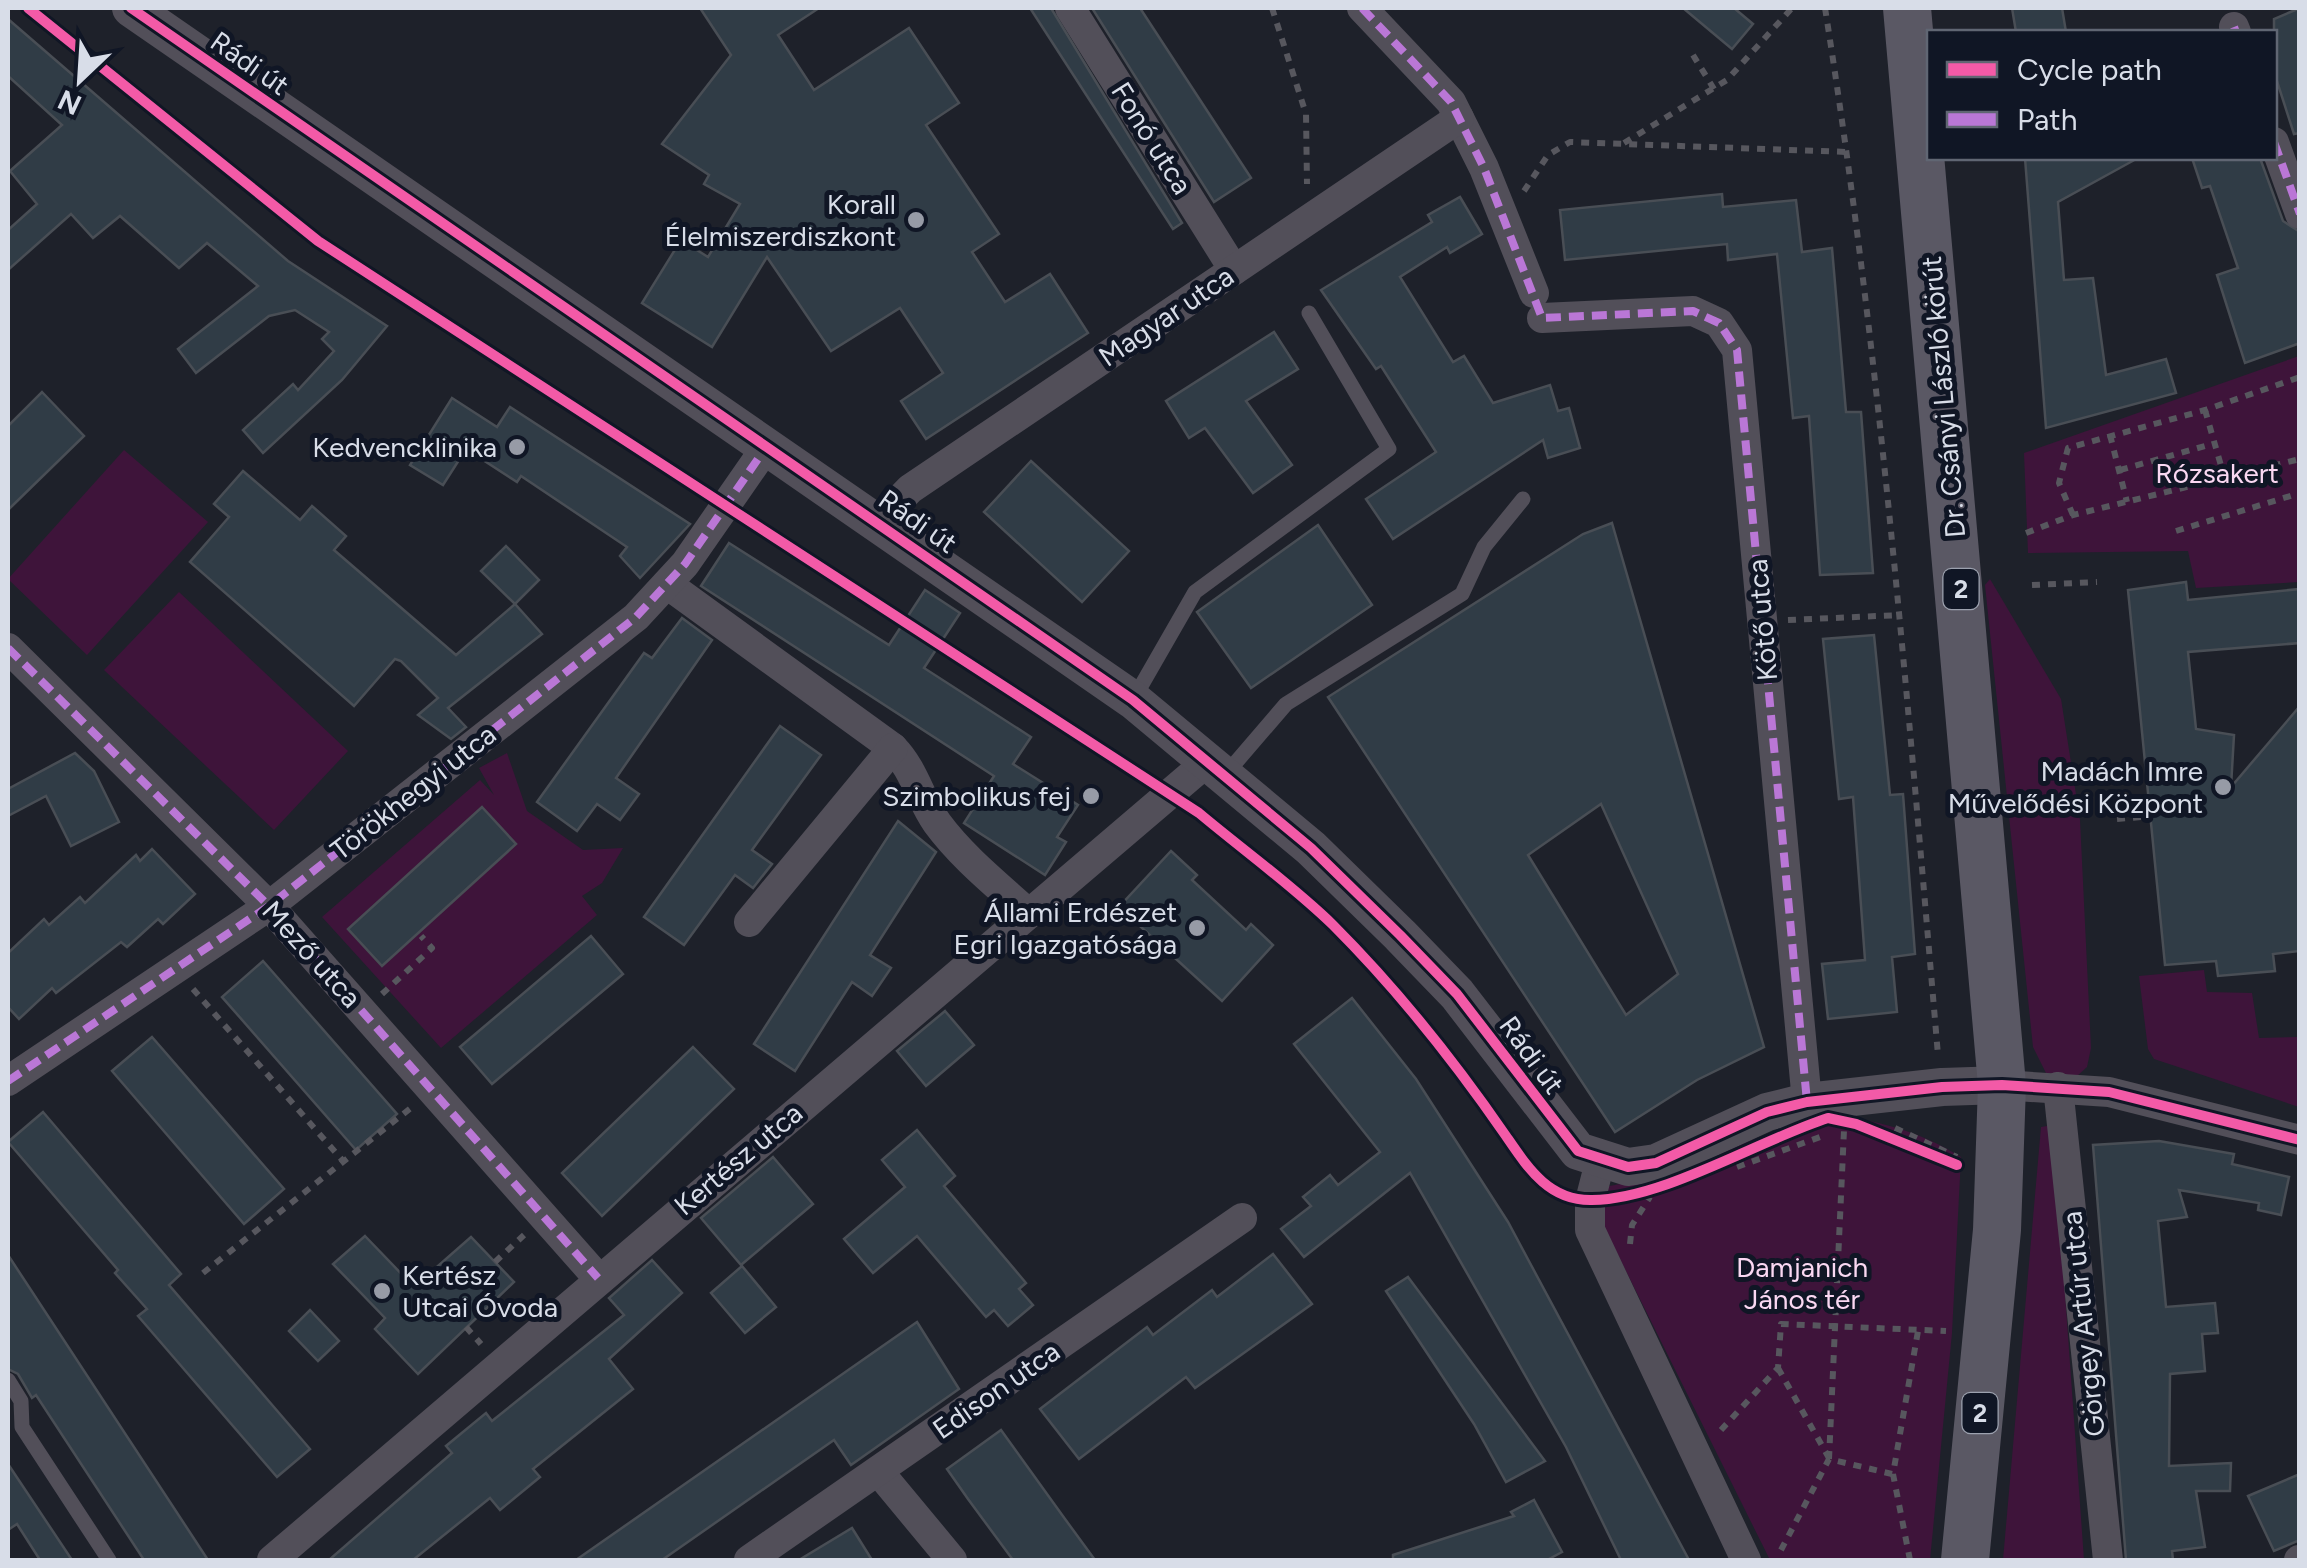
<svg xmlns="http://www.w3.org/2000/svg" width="2307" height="1568" viewBox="0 0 2307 1568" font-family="Figtree,sans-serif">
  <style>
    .green { fill: #3e143a }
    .building { fill: #303c46; stroke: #494e55; stroke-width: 2.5; fill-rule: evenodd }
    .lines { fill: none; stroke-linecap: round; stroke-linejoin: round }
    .path { stroke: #57575e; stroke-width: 6; stroke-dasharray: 8 8; stroke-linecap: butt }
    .service { stroke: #524f59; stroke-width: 15 }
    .minor { stroke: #524f59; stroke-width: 30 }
    .tertiary { stroke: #524f59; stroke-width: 38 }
    .primary { stroke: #5a5864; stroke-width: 48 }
    .quiet { stroke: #ba77d6; stroke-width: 8; stroke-dasharray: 15 8; stroke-linecap: butt }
    .cycleway-casing { stroke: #101625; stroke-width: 16 }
    .cycleway { stroke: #f35aa7; stroke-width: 10 }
    .poi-dot { fill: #979ba6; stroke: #101625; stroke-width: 4 }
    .labels { text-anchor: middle; stroke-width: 10; stroke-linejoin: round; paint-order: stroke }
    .shield { fill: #101625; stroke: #9ca1ae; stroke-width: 2.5 }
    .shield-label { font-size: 25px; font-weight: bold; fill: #d8dde8 }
    .street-label { font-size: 28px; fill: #d8dde8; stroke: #101625 }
    .poi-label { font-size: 28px; fill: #d8dde8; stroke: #101625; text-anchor: end }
    .park-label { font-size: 28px; fill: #fad8f2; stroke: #101625 }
  </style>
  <rect width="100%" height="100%" fill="#1e212a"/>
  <!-- green -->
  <g class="green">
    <polygon points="2299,356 2299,582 2196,588 2188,551 2028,553 2024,453"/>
    <polygon points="124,450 208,522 87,655 8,579"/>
    <polygon points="1990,579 2061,699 2080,820 2091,1048 2087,1067 2076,1077 2046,1073 2033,1047 1985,585"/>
    <polygon points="179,592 348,751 274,830 104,670"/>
    <polygon points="507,753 527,811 583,850 623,848 602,883 582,896 597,915 441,1048 322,917 480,780 494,795 479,768"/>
    <polygon points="2204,970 2207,992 2252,993 2259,1038 2299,1037 2299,1107 2154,1059 2148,1049 2139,976"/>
    <path d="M1825,1113C1876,1121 1916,1129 1961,1157L1952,1333L1930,1560H1770L1604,1227V1187L1647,1179Z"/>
    <polygon points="2053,1125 2084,1560 2003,1560 2041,1127"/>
  </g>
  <!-- building -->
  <g class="building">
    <polygon points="700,8 819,8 778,35 814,90 909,28 959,103 926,125 999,234 972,252 1005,302 1050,274 1088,333 926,439 901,401 943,373 900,308 831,351 767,257 712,347 642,303 681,240 708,257 740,204 704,184 709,175 662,144 731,55"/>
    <polygon points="1030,8 1051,8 1182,223 1173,229"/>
    <polygon points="1092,8 1140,8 1251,178 1214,202"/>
    <polygon points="1683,8 1734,8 1753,24 1732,49"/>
    <polygon points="2012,8 2062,8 2066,32 2016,32"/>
    <polygon points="2300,8 2300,133 2294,134 2274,72 2274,19"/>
    <polygon points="8,19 288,261 387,326 342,380 263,453 243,430 293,384 298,390 334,351 322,339 329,332 295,310 269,316 196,373 178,349 258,286 207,243 179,268 120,216 93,238 71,214 8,270 8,230 37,204 10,171 62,125 8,76"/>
    <polygon points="2025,158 2138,158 2058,202 2064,280 2093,278 2106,375 2166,359 2176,393 2046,428"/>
    <polygon points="2192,158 2260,158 2283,221 2300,232 2300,343 2245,363 2217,275 2238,268 2210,186 2202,188"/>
    <polygon points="1722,194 1723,207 1796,200 1802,252 1832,248 1846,412 1861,412 1873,573 1820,575 1809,416 1793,418 1777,254 1728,260 1727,244 1565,260 1560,210"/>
    <polygon points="1460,197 1482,234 1450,253 1447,247 1400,277 1453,362 1464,356 1493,403 1550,385 1558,411 1569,408 1580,448 1548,458 1543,440 1393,539 1366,499 1436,452 1381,366 1376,369 1321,290 1432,222 1428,215"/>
    <polygon points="1274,332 1298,369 1246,401 1292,465 1253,493 1205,428 1189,438 1166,401"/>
    <polygon points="42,392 84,436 8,510 8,426"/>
    <polygon points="452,398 497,427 510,407 690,524 640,578 620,556 627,547 521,476 517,482 466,449 443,485 410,465"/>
    <polygon points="1031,461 1129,551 1082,602 984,512"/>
    <polygon points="243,471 300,520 312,506 346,536 334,550 456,655 515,604 542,634 448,708 466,727 451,739 418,715 438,698 401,661 395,659 354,706 190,562 229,517 214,504"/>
    <path d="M1612,523L1764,1047L1697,1080L1615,1132L1328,697L1583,534ZM1601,804L1678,974L1626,1015L1528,855Z"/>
    <polygon points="1318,525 1372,605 1251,688 1197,612"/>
    <polygon points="729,543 889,645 925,590 960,613 924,668 1031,737 1013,764 1078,805 1057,837 1066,842 1045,875 964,823 994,776 701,586"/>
    <polygon points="506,546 539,580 515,604 481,571"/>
    <polygon points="2186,582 2188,600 2300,589 2300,643 2188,652 2196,729 2234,735 2231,787 2300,706 2300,951 2273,954 2275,971 2218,976 2216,961 2165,965 2128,590"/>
    <polygon points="682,618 712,640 616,778 639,794 620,820 597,804 577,831 537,802 644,653 652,658"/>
    <polygon points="1874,635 1890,795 1903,794 1915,954 1892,957 1897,1012 1828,1019 1822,964 1865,960 1853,797 1839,799 1823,639"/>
    <polygon points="780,726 821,755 752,850 772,864 753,888 735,875 684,945 644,917"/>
    <polygon points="75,753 94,771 119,822 71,846 46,796 8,816 8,789"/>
    <polygon points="482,807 516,844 382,966 348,929"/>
    <polygon points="898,821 936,852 870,955 891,968 872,996 852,982 795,1071 754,1044"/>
    <polygon points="152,849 195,894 163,924 158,919 127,947 121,942 56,993 52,988 19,1019 8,1007 8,953 44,919 49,925 80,897 85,903 136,855 140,861"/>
    <polygon points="1171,851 1197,875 1192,880 1246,930 1251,924 1273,945 1222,1001 1119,907"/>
    <polygon points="591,936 623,974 492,1084 460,1047"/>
    <polygon points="263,961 397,1114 356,1150 222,997"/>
    <polygon points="1352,998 1416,1079 1508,1222 1689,1560 1621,1560 1566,1447 1410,1173 1304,1257 1281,1229 1311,1206 1303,1197 1330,1175 1338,1185 1380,1152 1294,1044"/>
    <polygon points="945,1011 974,1045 926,1086 897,1051"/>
    <polygon points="152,1037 284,1189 244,1224 112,1071"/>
    <polygon points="693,1047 734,1089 602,1216 562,1173"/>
    <polygon points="43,1112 181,1274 169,1285 310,1449 277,1477 138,1316 147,1309 115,1273 118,1270 8,1142"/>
    <polygon points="917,1130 955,1176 944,1186 1026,1283 1019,1289 1033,1305 1008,1326 994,1310 986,1317 917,1236 873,1273 844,1239 905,1187 882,1160"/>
    <polygon points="2159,1141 2234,1154 2232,1164 2289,1177 2281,1215 2258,1210 2259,1203 2179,1190 2187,1217 2158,1221 2166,1307 2215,1303 2218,1333 2202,1334 2205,1371 2170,1374 2169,1466 2231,1463 2230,1491 2196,1491 2205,1547 2172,1551 2173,1560 2126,1560 2093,1145"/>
    <polygon points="773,1157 813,1204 741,1265 701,1218"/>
    <polygon points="365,1236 414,1287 471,1237 514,1282 418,1374 375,1329 385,1318 333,1264"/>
    <polygon points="1273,1254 1312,1304 1195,1388 1186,1377 1079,1459 1040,1409 1147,1327 1153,1335 1212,1290 1217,1297"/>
    <polygon points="8,1255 208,1560 144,1560 36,1395 32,1398 18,1374 8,1369"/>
    <polygon points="652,1260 682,1293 609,1359 633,1389 533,1469 540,1477 500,1510 490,1498 413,1560 329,1560 452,1453 446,1446 486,1413 492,1421 624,1315 609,1298"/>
    <polygon points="742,1266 776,1307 745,1333 711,1293"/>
    <polygon points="1408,1277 1545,1461 1506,1482 1474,1424 1386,1291"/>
    <polygon points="310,1310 339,1341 318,1361 289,1331"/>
    <polygon points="917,1322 959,1389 851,1465 834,1440 662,1560 576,1560"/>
    <polygon points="1001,1430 1065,1519 1095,1560 1013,1560 968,1499 947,1469"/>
    <polygon points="8,1464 72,1560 40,1560 17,1524 8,1530"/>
    <polygon points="2300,1474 2300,1540 2274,1551 2248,1496"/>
    <polygon points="1534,1500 1562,1552 1547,1560 1393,1560 1393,1555 1514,1516 1511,1512"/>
    <polygon points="852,1528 872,1560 799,1560"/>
  </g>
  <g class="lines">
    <!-- path -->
    <g class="path">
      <polyline points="1272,8 1306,114 1307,184"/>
      <path d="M1825,8C1880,354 1908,705 1938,1055"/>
      <polyline points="1693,55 1714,89"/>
      <polyline points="1624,143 1727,80 1792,8"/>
      <polyline points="1524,191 1548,155 1570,142 1848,152"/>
      <polyline points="2205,410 2224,476"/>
      <polyline points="2110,435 2127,502"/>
      <polyline points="2120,470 2212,444"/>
      <polyline points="2073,515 2059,483 2068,448 2205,410 2300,377"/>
      <polyline points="2176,531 2300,493"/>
      <polyline points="2026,533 2073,515 2300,459"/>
      <polyline points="2032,585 2097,582"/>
      <polyline points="1788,620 1901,615"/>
      <polyline points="2117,819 2141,817"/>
      <polyline points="193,989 343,1161"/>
      <polyline points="382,994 432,948 421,936"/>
      <polyline points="1895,1128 1957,1157"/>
      <polyline points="1737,1167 1820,1137"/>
      <polyline points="1630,1244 1632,1225 1650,1197"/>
      <polyline points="495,1262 524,1235"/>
      <polyline points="203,1273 412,1107"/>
      <polyline points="466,1327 481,1344"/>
      <polyline points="1778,1368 1829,1458"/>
      <polyline points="1721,1430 1778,1368 1781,1324 1946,1331"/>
      <polyline points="1829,1459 1844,1130"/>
      <polyline points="1781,1550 1829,1459 1892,1474"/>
      <polyline points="1910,1560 1893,1474 1918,1331"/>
    </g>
    <!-- service -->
    <g class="service">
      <polyline points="1133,700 1195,592 1389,449 1309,313"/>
      <polyline points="1225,775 1286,704 1462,594 1484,547 1523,499"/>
      <polyline points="8,1380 21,1401 22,1427 109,1560"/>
    </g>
    <!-- minor -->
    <g class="minor">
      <polyline points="1070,8 1234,270"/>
      <polyline points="1362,8 1451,102 1484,168 1534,293"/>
      <polyline points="2234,27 2236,32"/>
      <polyline points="2274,142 2300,214"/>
      <polyline points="1542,318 1693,311 1719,323 1737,350 1807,1102"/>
      <polyline points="879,521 910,489 1459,118"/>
      <path d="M667,584L893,748C914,769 920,799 937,823C962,857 996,884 1028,913"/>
      <polyline points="8,648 269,906 598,1278"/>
      <polyline points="749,922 893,748"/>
      <polyline points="8,1081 269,906 636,617 685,564 767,446"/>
      <polyline points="2002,1085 2109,1092 2300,1140"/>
      <polyline points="2058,1087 2108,1560"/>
      <polyline points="1600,1162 1590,1201 1590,1230 1746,1560"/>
      <polyline points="879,1472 952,1560"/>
      <polyline points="272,1560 1208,761"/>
      <polyline points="749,1560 1242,1218"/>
      <polyline points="2299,1560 2300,1560"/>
    </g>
    <!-- tertiary -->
    <polyline class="tertiary" points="131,8 1133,700 1311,848 1400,935 1457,994 1578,1151 1628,1167 1656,1163 1767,1112 1807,1102 1942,1087 2002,1085"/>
    <!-- primary -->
    <polyline class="primary" points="1907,8 2002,1085 1997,1230 1965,1560"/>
    <!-- quiet -->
    <g class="quiet">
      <polyline points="1362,8 1451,102 1484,168 1542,318 1693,311 1719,323 1737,350 1807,1102"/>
      <polyline points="2234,27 2236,32"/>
      <polyline points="2274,142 2300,214"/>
      <polyline points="8,648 269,906 598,1278"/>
      <polyline points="8,1081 269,906 636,617 685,564 767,446"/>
    </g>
    <defs>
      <g id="cycleway">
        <path d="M28,8L318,241L1199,813C1243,850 1292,885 1333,925C1397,989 1455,1062 1506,1136C1528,1168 1549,1201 1592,1200C1664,1199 1757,1141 1828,1118L1856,1124L1957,1165"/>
        <polyline points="131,8 1133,700 1311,848 1400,935 1457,994 1578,1151 1628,1167 1656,1163 1767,1112 1807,1102 1942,1087 2002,1085 2109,1092 2300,1140"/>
      </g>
    </defs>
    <!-- cycleway casing -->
    <use href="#cycleway" class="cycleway-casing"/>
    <!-- cycleway -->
    <use href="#cycleway" class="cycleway"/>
  </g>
  <!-- markers -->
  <g class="poi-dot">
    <circle cx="916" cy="220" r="10"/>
    <circle cx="517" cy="447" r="10"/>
    <circle cx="2223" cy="787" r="10"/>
    <circle cx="1091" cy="796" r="10"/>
    <circle cx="1197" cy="928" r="10"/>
    <circle cx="382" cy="1291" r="10"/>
  </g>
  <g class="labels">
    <!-- shield labels -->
    <g class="shield">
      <rect x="1943.5" y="569" width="35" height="40" rx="8"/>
      <rect x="1962.5" y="1393" width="35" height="40" rx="8"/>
    </g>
    <g class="shield-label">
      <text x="1961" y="598">2</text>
      <text x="1980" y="1422">2</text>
    </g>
    <!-- street labels -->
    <g class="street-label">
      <text transform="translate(250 63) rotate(35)" y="10">Rádi út</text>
      <text transform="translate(1152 138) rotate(58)" y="10">Fonó utca</text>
      <text transform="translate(1166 316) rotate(-34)" y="10">Magyar utca</text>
      <text transform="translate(1943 397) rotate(-95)" y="10">Dr. Csányi László körút</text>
      <text transform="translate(918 521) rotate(35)" y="10">Rádi út</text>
      <text transform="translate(1762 620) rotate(-95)" y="10">Kötő utca</text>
      <text transform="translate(413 792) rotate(-38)" y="10">Törökhegyi utca</text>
      <text transform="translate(312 954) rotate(48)" y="10">Mező utca</text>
      <text transform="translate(1532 1055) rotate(54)" y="10">Rádi út</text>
      <text transform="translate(738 1159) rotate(-40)" y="10">Kertész utca</text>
      <text transform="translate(2083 1324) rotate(-96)" y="10">Görgey Artúr utca</text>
      <text transform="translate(996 1390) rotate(-35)" y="10">Edison utca</text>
    </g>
    <!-- poi labels -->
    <g class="poi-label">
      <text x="896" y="214">Korall<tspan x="896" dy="32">Élelmiszerdiszkont</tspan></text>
      <text x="497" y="457">Kedvencklinika</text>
      <text x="2203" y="781">Madách Imre<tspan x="2203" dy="32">Művelődési Központ</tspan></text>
      <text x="1071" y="806">Szimbolikus fej</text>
      <text x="1177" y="922">Állami Erdészet<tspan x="1177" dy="32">Egri Igazgatósága</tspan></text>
      <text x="402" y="1285" text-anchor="start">Kertész<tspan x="402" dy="32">Utcai Óvoda</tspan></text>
    </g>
    <!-- park labels -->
    <g class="park-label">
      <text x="2217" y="483">Rózsakert</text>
      <text x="1802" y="1277">Damjanich<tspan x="1802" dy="32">János tér</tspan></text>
    </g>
  </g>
  <!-- border -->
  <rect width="2307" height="1568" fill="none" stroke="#d8dde8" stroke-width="20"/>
  <!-- legend -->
  <rect x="1927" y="30" width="350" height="130" fill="#101625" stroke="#606673" stroke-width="2.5"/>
  <rect x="1947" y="62" width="50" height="15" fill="#f35aa7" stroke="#606673" stroke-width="2.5"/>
  <text x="2017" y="80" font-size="30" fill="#d8dde8">Cycle path</text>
  <rect x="1947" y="112" width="50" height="15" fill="#ba77d6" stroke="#606673" stroke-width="2.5"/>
  <text x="2017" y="130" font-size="30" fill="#d8dde8">Path</text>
  <!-- north arrow -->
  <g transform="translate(80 80) rotate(205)" stroke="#101625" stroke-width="8" paint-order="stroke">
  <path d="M0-8L18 38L0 25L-18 38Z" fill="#d8dde8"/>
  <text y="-15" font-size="28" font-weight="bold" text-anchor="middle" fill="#d8dde8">N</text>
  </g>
</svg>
